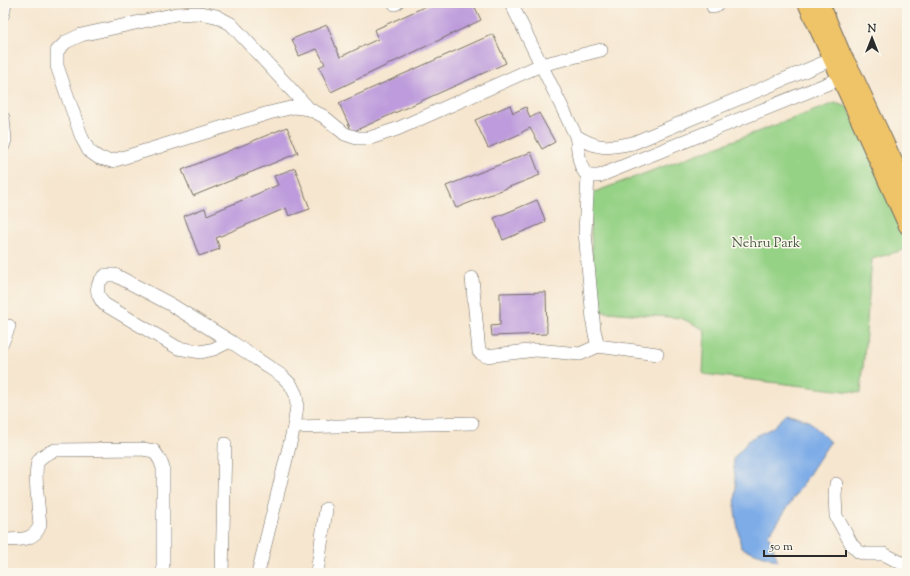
<svg xmlns="http://www.w3.org/2000/svg" width="910" height="576" viewBox="0 0 910 576" font-family="'Sorts Mill Goudy',serif">
  <style>
    .green { fill: #96d286; stroke: #607e58 }
    .water { fill: #7dace7; stroke: #546c89 }
    .building { fill: #bd9bdc }
    .lines { fill: none; stroke-linecap: round; stroke-linejoin: round }
    .minor-casing { stroke: #726c64; stroke-width: 14 }
    .major-casing { stroke: #726c64; stroke-width: 18 }
    .minor { stroke: #fff; stroke-width: 13 }
    .major { stroke: #efc469; stroke-width: 16 }
    .labels { text-anchor: middle; stroke-width: 3; stroke-linejoin: round; paint-order: stroke }
    .park-label { font-size: 14px; fill: #4b5d46; stroke: #fbf7ec }
  </style>
  <rect width="100%" height="100%" fill="#fbf7ec"/>
  <filter id="ink" filterUnits="userSpaceOnUse"><feTurbulence type="fractalNoise" baseFrequency=".025" numOctaves="2"/><feDisplacementMap in="SourceGraphic" scale="8" xChannelSelector="R" yChannelSelector="G"/><feConvolveMatrix kernelMatrix="1 2 1 2 8 2 1 2 1" color-interpolation-filters="sRGB"/></filter>
  <filter id="wash" filterUnits="userSpaceOnUse"><feTurbulence type="fractalNoise" baseFrequency=".012" numOctaves="4" result="noise"/><feDisplacementMap in="SourceGraphic" scale="16" xChannelSelector="R" yChannelSelector="G"/><feGaussianBlur stdDeviation="0.9" result="paint"/><feColorMatrix in="noise" values="0 0 0 0 0 0 0 0 0 0 0 0 0 0 0 0 0 1.4 0 .05"/><feComposite in="paint" operator="in"/></filter>
  <g filter="url(#wash)">
    <rect width="100%" height="100%" fill="#f6e6cf"/>
    <!-- green -->
    <polygon class="green" points="835,103 848,107 907,233 907,249 872,259 861,393 703,374 705,330 681,318 595,311 589,194"/>
    <!-- water -->
    <polygon class="water" points="787,414 809,421 830,442 776,525 768,534 778,561 741,548 735,511 736,486 733,459 750,439 772,428"/>
    <g id="blocks">
      <!-- building -->
      <g class="building">
        <polygon points="433,3 473,3 481,20 331,92 319,67 325,64 317,49 299,56 292,39 327,25 340,57 378,39 374,30"/>
        <polygon points="493,34 506,63 352,132 339,103"/>
        <polygon points="510,105 513,113 526,107 530,118 539,113 555,142 542,149 530,128 522,132 522,133 488,148 475,120"/>
        <polygon points="287,127 298,153 193,196 182,170"/>
        <polygon points="531,152 540,175 456,208 446,186"/>
        <polygon points="295,168 310,209 289,216 286,208 216,238 220,249 199,256 184,216 205,208 207,215 278,185 274,176"/>
        <polygon points="537,200 546,222 503,240 494,218"/>
        <polygon points="546,292 547,334 492,336 491,326 500,325 500,293"/>
      </g>
    </g>
  </g>
  <g filter="url(#ink)">
    <use href="#blocks" fill-opacity="0" stroke="#726c64" stroke-width="1"/>
    <g class="lines">
      <defs>
        <g id="minor">
          <path d="M511,3L576,136C579,150 577,166 588,176H599L849,75"/>
          <polyline points="395,4 397,3"/>
          <polyline points="713,7 719,3"/>
          <polyline points="3,14 5,3"/>
          <polyline points="309,109 231,24 216,16 199,13 176,14 81,35 66,42 57,51 57,66 82,138 89,151 99,158 112,161 269,113 294,107 309,109 323,116 345,134 357,138 370,138 397,129 541,65 601,50"/>
          <polyline points="3,118 5,140 3,146"/>
          <path d="M576,136C599,150 607,148 633,143L840,56"/>
          <polyline points="588,176 585,232 594,330 598,346 657,354"/>
          <polyline points="472,278 479,352 486,356 536,350 580,354 598,346"/>
          <polyline points="3,341 9,326"/>
          <path d="M230,341L214,349L201,352L178,348L104,304C95,293 95,284 106,275H115L170,304L230,341L282,376L291,385L296,395L297,406L294,427L258,573"/>
          <polyline points="294,427 472,423"/>
          <polyline points="836,484 835,496 836,516 852,545 859,552 866,554 884,554 907,566"/>
          <path d="M3,540C19,539 34,542 40,525C39,513 33,467 39,460C43,454 49,453 55,450L143,449L154,451L160,460L163,468V573"/>
          <polyline points="222,573 225,444"/>
          <polyline points="317,573 326,509"/>
        </g>
        <g id="major">
          <polyline points="806,3 907,226"/>
          <polyline points="821,3 843,55 853,73 907,189"/>
        </g>
      </defs>
      <!-- minor casing -->
      <use href="#minor" class="minor-casing"/>
      <!-- major casing -->
      <use href="#major" class="major-casing"/>
      <!-- minor -->
      <use href="#minor" class="minor"/>
      <!-- major -->
      <use href="#major" class="major"/>
    </g>
  </g>
  <g class="labels">
    <!-- park labels -->
    <g class="park-label">
      <text x="766" y="247">Nehru Park</text>
    </g>
  </g>
  <!-- margin -->
  <rect width="910" height="576" fill="none" stroke="#fbf7ec" stroke-width="16"/>
  <!-- north arrow -->
  <g transform="translate(872 38)" stroke="#fbf7ec" stroke-width="3" paint-order="stroke">
  <path d="M0-3L7 15L0 10L-7 15Z" fill="#2b2b2b"/>
  <text y="-6" font-size="11" font-weight="bold" text-anchor="middle" fill="#2b2b2b">N</text>
  </g>
  <!-- scale -->
  <path d="M764 550v6h82v-6" fill="none" stroke="#2b2b2b" stroke-width="2"/>
  <text x="770" y="550" font-size="12" fill="#2b2b2b" stroke="#fbf7ec" stroke-width="3" paint-order="stroke">50 m</text>
</svg>
